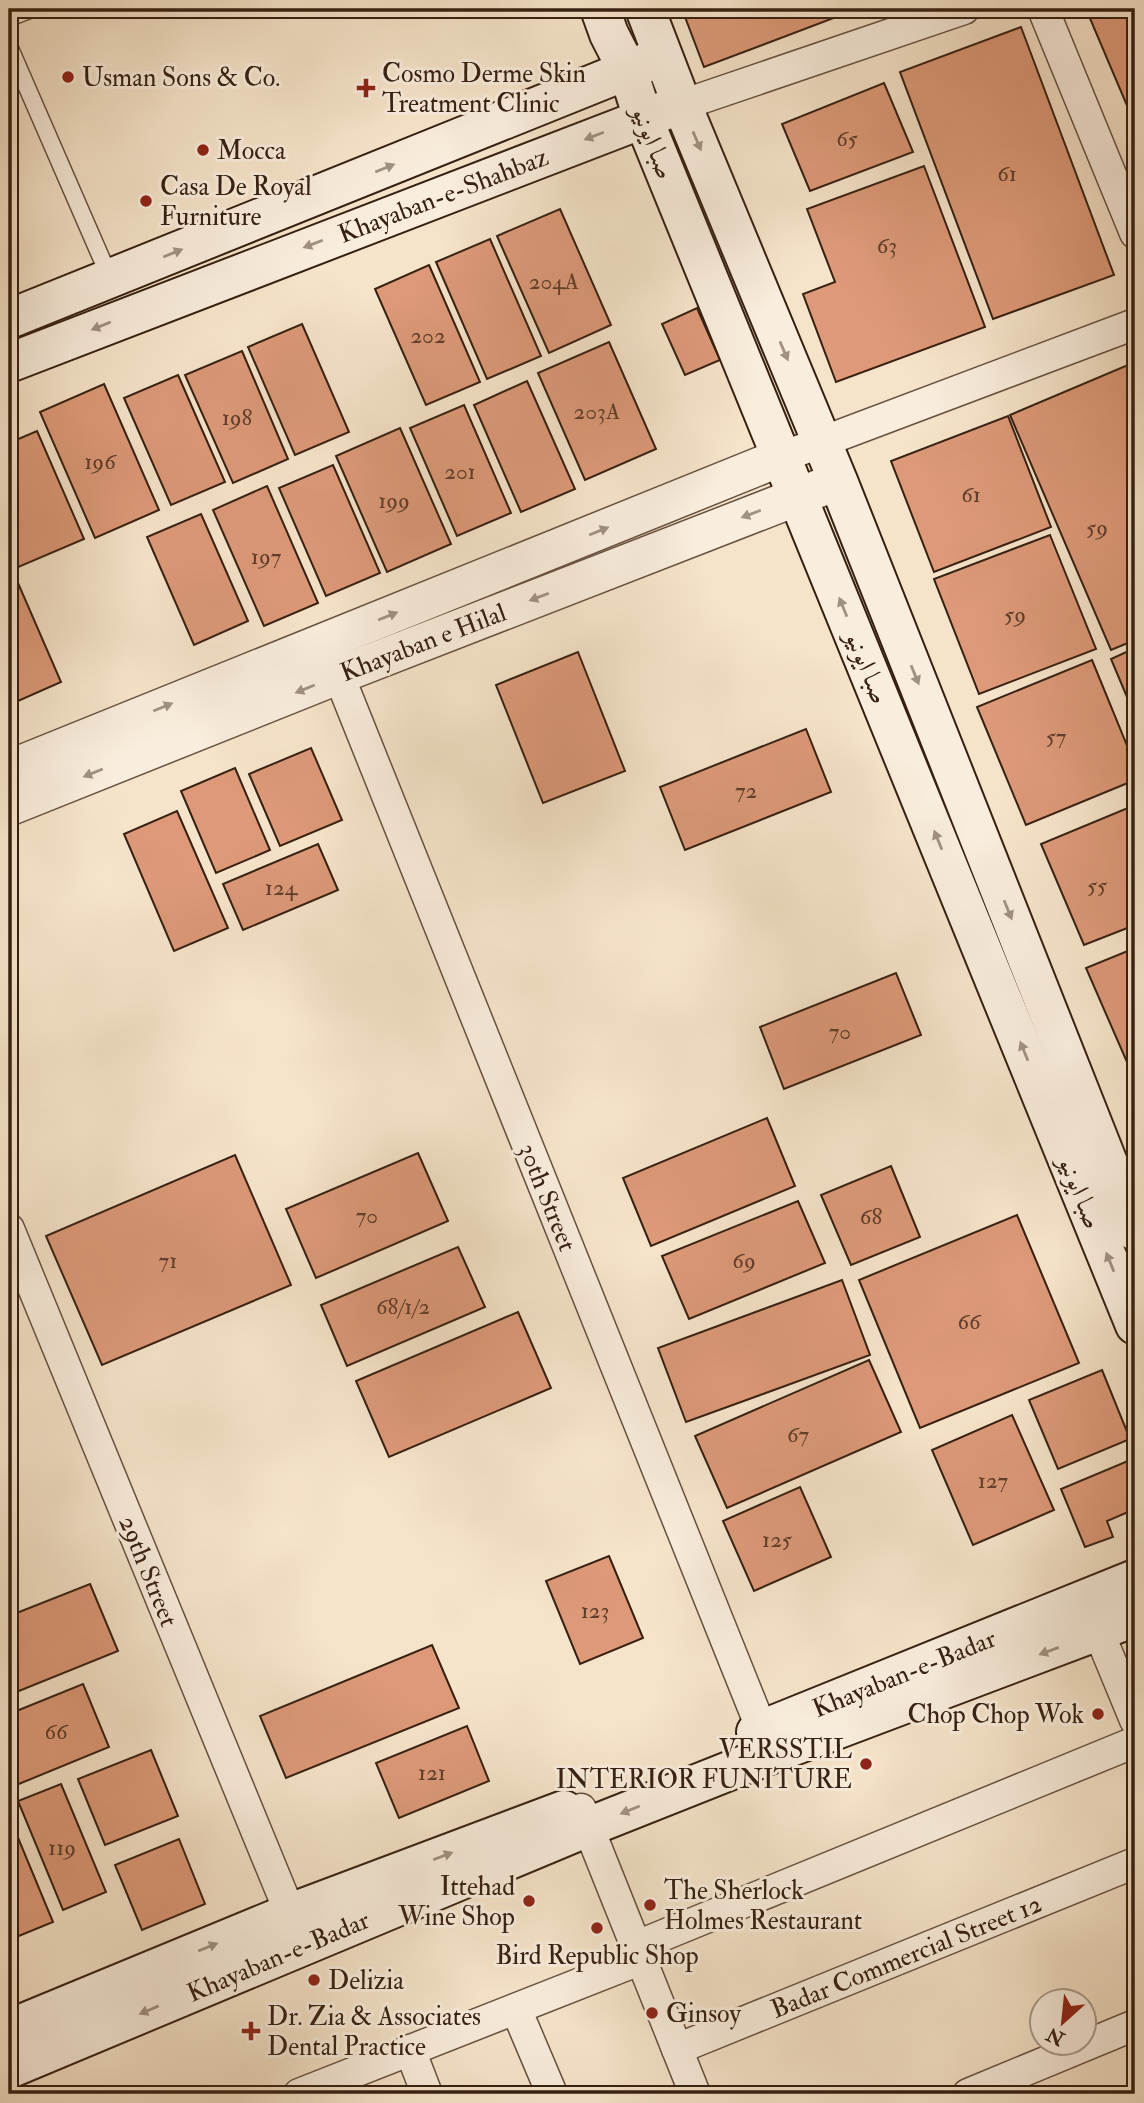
<svg xmlns="http://www.w3.org/2000/svg" width="1144" height="2103" viewBox="0 0 1144 2103" font-family="'IM FELL Double Pica',Amiri,serif">
  <style>
    .building { fill: #dd9978; stroke: #362012; stroke-width: 2 }
    .lines { fill: none; stroke-linecap: round; stroke-linejoin: round }
    .service-casing { stroke: #665140; stroke-width: 19 }
    .minor-casing { stroke: #665140; stroke-width: 33 }
    .tertiary-casing { stroke: #665140; stroke-width: 40 }
    .secondary-casing { stroke: #362012; stroke-width: 42 }
    .service { stroke: #f9eddd; stroke-width: 16 }
    .minor { stroke: #f9eddd; stroke-width: 30 }
    .tertiary { stroke: #f9eddd; stroke-width: 37 }
    .secondary { stroke: #f9eddd; stroke-width: 38 }
    .oneway { fill: #a19182 }
    .poi-dot { fill: #8f2418; stroke: #f9eddd; stroke-width: 2.5 }
    .labels { text-anchor: middle; stroke-width: 6; stroke-linejoin: round; paint-order: stroke }
    .number-label { font-size: 23px; fill: #603e2c }
    .poi-label { font-size: 26px; fill: #362012; stroke: #f9eddd; text-anchor: start }
    .street-label { font-size: 26px; fill: #362012; stroke: #f9eddd }
  </style>
  <rect width="100%" height="100%" fill="#f6e4ca"/>
  <filter id="stains"><feTurbulence type="fractalNoise" baseFrequency=".00286" numOctaves="4"/><feColorMatrix values="0 0 0 0 .2 0 0 0 0 .09 0 0 0 0 .02 0 0 0 .5 -.17"/></filter>
  <radialGradient id="worn" r=".72"><stop offset=".6" stop-color="#630" stop-opacity="0"/><stop offset="1" stop-color="#630" stop-opacity=".3"/></radialGradient>
  <!-- building -->
  <g class="building">
    <polygon points="682,9 836,9 839,16 704,67"/>
    <polygon points="1086,9 1135,9 1135,105 1128,108"/>
    <polygon points="1021,27 1114,275 993,319 900,72"/>
    <polygon points="884,83 913,152 810,191 782,124"/>
    <polygon points="924,166 985,327 836,382 803,294 835,282 807,209"/>
    <polygon points="560,209 611,325 549,353 497,236"/>
    <polygon points="490,239 541,356 487,379 436,262"/>
    <polygon points="429,265 480,382 426,405 375,289"/>
    <polygon points="697,308 720,360 685,375 662,324"/>
    <polygon points="302,324 349,432 295,455 248,347"/>
    <polygon points="609,342 656,449 585,480 538,373"/>
    <polygon points="242,351 288,459 233,483 185,375"/>
    <polygon points="1135,362 1135,640 1111,650 1010,415"/>
    <polygon points="178,375 225,482 171,505 124,398"/>
    <polygon points="527,381 575,489 521,512 474,405"/>
    <polygon points="104,384 159,510 95,538 40,412"/>
    <polygon points="464,405 511,513 457,536 410,428"/>
    <polygon points="1008,416 1051,527 934,572 891,461"/>
    <polygon points="400,428 451,544 387,572 336,456"/>
    <polygon points="37,431 84,539 16,568 9,551 9,443"/>
    <polygon points="333,465 380,573 326,596 279,488"/>
    <polygon points="267,486 318,603 264,626 213,510"/>
    <polygon points="201,514 248,621 194,645 147,537"/>
    <polygon points="1050,535 1096,649 979,694 934,579"/>
    <polygon points="18,583 61,682 9,705 9,587"/>
    <polygon points="1135,648 1135,716 1111,659"/>
    <polygon points="578,652 625,771 543,803 496,685"/>
    <polygon points="1092,660 1135,765 1135,780 1026,825 977,707"/>
    <polygon points="806,729 831,792 685,850 660,787"/>
    <polygon points="311,748 342,820 280,846 249,774"/>
    <polygon points="235,768 270,850 216,873 181,791"/>
    <polygon points="1135,805 1135,925 1084,945 1041,844"/>
    <polygon points="177,811 228,928 174,951 124,834"/>
    <polygon points="318,844 338,890 243,930 223,884"/>
    <polygon points="1135,948 1135,1067 1130,1069 1086,968"/>
    <polygon points="896,973 921,1035 784,1089 760,1027"/>
    <polygon points="767,1118 795,1186 651,1246 623,1178"/>
    <polygon points="418,1153 448,1221 316,1278 286,1209"/>
    <polygon points="235,1155 291,1285 102,1365 46,1236"/>
    <polygon points="891,1166 920,1237 851,1265 821,1195"/>
    <polygon points="798,1201 825,1263 689,1319 662,1256"/>
    <polygon points="1017,1215 1079,1363 920,1428 859,1280"/>
    <polygon points="458,1247 485,1307 347,1366 321,1305"/>
    <polygon points="842,1280 870,1355 686,1422 658,1348"/>
    <polygon points="518,1312 551,1388 389,1457 356,1381"/>
    <polygon points="869,1360 901,1432 727,1508 695,1436"/>
    <polygon points="1102,1370 1130,1439 1058,1469 1029,1400"/>
    <polygon points="1012,1415 1054,1510 973,1545 932,1450"/>
    <polygon points="1135,1458 1135,1509 1107,1521 1113,1537 1085,1547 1061,1489"/>
    <polygon points="800,1487 831,1557 754,1591 723,1521"/>
    <polygon points="609,1556 643,1638 580,1664 546,1581"/>
    <polygon points="90,1584 118,1651 9,1695 9,1616"/>
    <polygon points="432,1645 459,1708 286,1778 260,1716"/>
    <polygon points="83,1684 109,1747 9,1788 9,1714"/>
    <polygon points="467,1726 489,1781 399,1818 376,1763"/>
    <polygon points="151,1750 178,1816 105,1845 78,1779"/>
    <polygon points="61,1784 106,1892 63,1910 18,1801"/>
    <polygon points="9,1816 53,1922 9,1940"/>
    <polygon points="179,1839 205,1904 142,1930 115,1865"/>
  </g>
  <g class="lines">
    <defs>
      <g id="service">
        <polyline points="9,18 32,9"/>
        <polyline points="9,46 110,278"/>
      </g>
      <g id="minor">
        <polyline points="1043,9 1135,233"/>
        <polyline points="682,105 964,9"/>
        <polyline points="782,457 1135,324"/>
        <polyline points="331,656 770,1750"/>
        <polyline points="9,1229 290,1913"/>
        <polyline points="1090,1611 1135,1720"/>
        <polyline points="581,1809 695,2094"/>
        <polyline points="637,1946 1135,1742"/>
        <polyline points="516,2009 552,2094"/>
        <polyline points="677,2049 1135,1863"/>
        <polyline points="410,2050 427,2094"/>
        <polyline points="299,2094 642,1959"/>
        <polyline points="968,2094 1135,2025"/>
      </g>
      <g id="tertiary">
        <polyline points="9,769 782,457"/>
        <polyline points="9,807 339,675 838,481"/>
      </g>
      <g id="secondary">
        <polyline points="600,9 609,34 628,71 643,118 1135,1325"/>
        <polyline points="645,9 682,105 838,481 1135,1231"/>
        <polyline points="9,319 650,61"/>
        <polyline points="9,363 666,110"/>
        <polyline points="756,1732 1135,1579"/>
        <polyline points="9,2029 290,1913 564,1810"/>
        <polyline points="9,2069 588,1827 772,1754 1135,1617"/>
      </g>
    </defs>
    <!-- service casing -->
    <use href="#service" class="service-casing"/>
    <!-- minor casing -->
    <use href="#minor" class="minor-casing"/>
    <!-- tertiary casing -->
    <use href="#tertiary" class="tertiary-casing"/>
    <!-- secondary casing -->
    <use href="#secondary" class="secondary-casing"/>
    <!-- service -->
    <use href="#service" class="service"/>
    <!-- minor -->
    <use href="#minor" class="minor"/>
    <!-- tertiary -->
    <use href="#tertiary" class="tertiary"/>
    <!-- secondary -->
    <use href="#secondary" class="secondary"/>
  </g>
  <!-- one-way arrows -->
  <defs><path id="oneway-solid" d="M-6-.8H1V-3.2L6.5 0L1 3.2V.8H-6Z" transform="scale(1.75)"/></defs>
  <g class="oneway">
    <use href="#oneway-solid" transform="translate(594 136) rotate(159)"/>
    <use href="#oneway-solid" transform="translate(697 141) rotate(67)"/>
    <use href="#oneway-solid" transform="translate(385 168) rotate(-22)"/>
    <use href="#oneway-solid" transform="translate(313 244) rotate(159)"/>
    <use href="#oneway-solid" transform="translate(173 253) rotate(-22)"/>
    <use href="#oneway-solid" transform="translate(101 326) rotate(158)"/>
    <use href="#oneway-solid" transform="translate(784 351) rotate(67)"/>
    <use href="#oneway-solid" transform="translate(751 514) rotate(159)"/>
    <use href="#oneway-solid" transform="translate(599 531) rotate(-22)"/>
    <use href="#oneway-solid" transform="translate(539 597) rotate(159)"/>
    <use href="#oneway-solid" transform="translate(843 607) rotate(-112)"/>
    <use href="#oneway-solid" transform="translate(388 616) rotate(-22)"/>
    <use href="#oneway-solid" transform="translate(915 675) rotate(68)"/>
    <use href="#oneway-solid" transform="translate(305 689) rotate(158)"/>
    <use href="#oneway-solid" transform="translate(163 707) rotate(-22)"/>
    <use href="#oneway-solid" transform="translate(93 773) rotate(158)"/>
    <use href="#oneway-solid" transform="translate(938 840) rotate(-112)"/>
    <use href="#oneway-solid" transform="translate(1008 910) rotate(68)"/>
    <use href="#oneway-solid" transform="translate(1024 1051) rotate(-112)"/>
    <use href="#oneway-solid" transform="translate(1110 1262) rotate(-112)"/>
    <use href="#oneway-solid" transform="translate(1049 1651) rotate(160)"/>
    <use href="#oneway-solid" transform="translate(630 1810) rotate(158)"/>
    <use href="#oneway-solid" transform="translate(443 1856) rotate(-21)"/>
    <use href="#oneway-solid" transform="translate(208 1947) rotate(-22)"/>
    <use href="#oneway-solid" transform="translate(149 2010) rotate(157)"/>
  </g>
  <!-- markers -->
  <g class="poi-dot">
    <circle cx="68" cy="77" r="7"/>
    <path d="M362.5 77.5h7v7h7v7h-7v7h-7v-7h-7v-7h7z"/>
    <circle cx="203" cy="150" r="7"/>
    <circle cx="146" cy="201" r="7"/>
    <circle cx="1098" cy="1714" r="7"/>
    <circle cx="866" cy="1764" r="7"/>
    <circle cx="529" cy="1901" r="7"/>
    <circle cx="650" cy="1905" r="7"/>
    <circle cx="597" cy="1928" r="7"/>
    <circle cx="314" cy="1980" r="7"/>
    <circle cx="652" cy="2013" r="7"/>
    <path d="M247.5 2020.5h7v7h7v7h-7v7h-7v-7h-7v-7h7z"/>
  </g>
  <g class="labels">
    <!-- number labels -->
    <g class="number-label">
      <text x="847" y="146">65</text>
      <text x="1007" y="181">61</text>
      <text x="887" y="253">63</text>
      <text x="554" y="289">204A</text>
      <text x="428" y="343">202</text>
      <text x="597" y="419">203A</text>
      <text x="237" y="425">198</text>
      <text x="100" y="469">196</text>
      <text x="460" y="479">201</text>
      <text x="971" y="502">61</text>
      <text x="394" y="508">199</text>
      <text x="1097" y="535">59</text>
      <text x="266" y="564">197</text>
      <text x="1015" y="622">59</text>
      <text x="1056" y="744">57</text>
      <text x="746" y="798">72</text>
      <text x="1097" y="893">55</text>
      <text x="281" y="895">124</text>
      <text x="840" y="1039">70</text>
      <text x="367" y="1223">70</text>
      <text x="871" y="1224">68</text>
      <text x="168" y="1268">71</text>
      <text x="744" y="1268">69</text>
      <text x="403" y="1314">68/1/2</text>
      <text x="969" y="1329">66</text>
      <text x="798" y="1442">67</text>
      <text x="993" y="1488">127</text>
      <text x="777" y="1547">125</text>
      <text x="595" y="1618">123</text>
      <text x="56" y="1739">66</text>
      <text x="432" y="1780">121</text>
      <text x="62" y="1855">119</text>
    </g>
    <!-- poi labels -->
    <g class="poi-label">
      <text x="382" y="82">Cosmo Derme Skin<tspan x="382" dy="30">Treatment Clinic</tspan></text>
      <text x="82" y="86">Usman Sons &amp; Co.</text>
      <text x="217" y="159">Mocca</text>
      <text x="160" y="195">Casa De Royal<tspan x="160" dy="30">Furniture</tspan></text>
      <text x="1084" y="1723" text-anchor="end">Chop Chop Wok</text>
      <text x="852" y="1758" text-anchor="end">VERSSTIL<tspan x="852" dy="30">INTERIOR FUNITURE</tspan></text>
      <text x="515" y="1895" text-anchor="end">Ittehad<tspan x="515" dy="30">Wine Shop</tspan></text>
      <text x="664" y="1899">The Sherlock<tspan x="664" dy="30">Holmes Restaurant</tspan></text>
      <text x="597" y="1964" text-anchor="middle">Bird Republic Shop</text>
      <text x="328" y="1989">Delizia</text>
      <text x="666" y="2022">Ginsoy</text>
      <text x="267" y="2025">Dr. Zia &amp; Associates<tspan x="267" dy="30">Dental Practice</tspan></text>
    </g>
    <!-- street labels -->
    <g class="street-label">
      <text transform="translate(654 142) rotate(69)" y="9">صبا ایونیو</text>
      <text transform="translate(443 195) rotate(-21)" y="9">Khayaban-e-Shahbaz</text>
      <text transform="translate(423 642) rotate(-21)" y="9">Khayaban e Hilal</text>
      <text transform="translate(868 667) rotate(68)" y="9">صبا ایونیو</text>
      <text transform="translate(1081 1192) rotate(68)" y="9">صبا ایونیو</text>
      <text transform="translate(548 1197) rotate(68)" y="9">30th Street</text>
      <text transform="translate(149 1571) rotate(68)" y="9">29th Street</text>
      <text transform="translate(904 1673) rotate(-22)" y="9">Khayaban-e-Badar</text>
      <text transform="translate(278 1956) rotate(-23)" y="9">Khayaban-e-Badar</text>
      <text transform="translate(906 1956) rotate(-22)" y="9">Badar Commercial Street 12</text>
    </g>
  </g>
  <!-- margin -->
  <rect width="1144" height="2103" fill="none" stroke="#f6e4ca" stroke-width="35"/>
  <rect x="10" y="10" width="1123" height="2082" fill="none" stroke="#362012" stroke-width="3.5"/>
  <rect x="18" y="18" width="1109" height="2068" fill="none" stroke="#362012" stroke-width="2"/>
  <!-- north arrow -->
  <g transform="translate(1063 2022) rotate(207)"><circle r="33" fill="#f9eddd" stroke="#ab9b8c" stroke-width="2"/>
  <path d="M0-5L12 26L0 18L-12 26Z" fill="#8f2418"/>
  <text y="-10" font-size="19" font-weight="bold" text-anchor="middle" fill="#362012">N</text>
  </g>
  <rect width="100%" height="100%" filter="url(#stains)"/>
  <rect width="100%" height="100%" fill="url(#worn)"/>
</svg>
